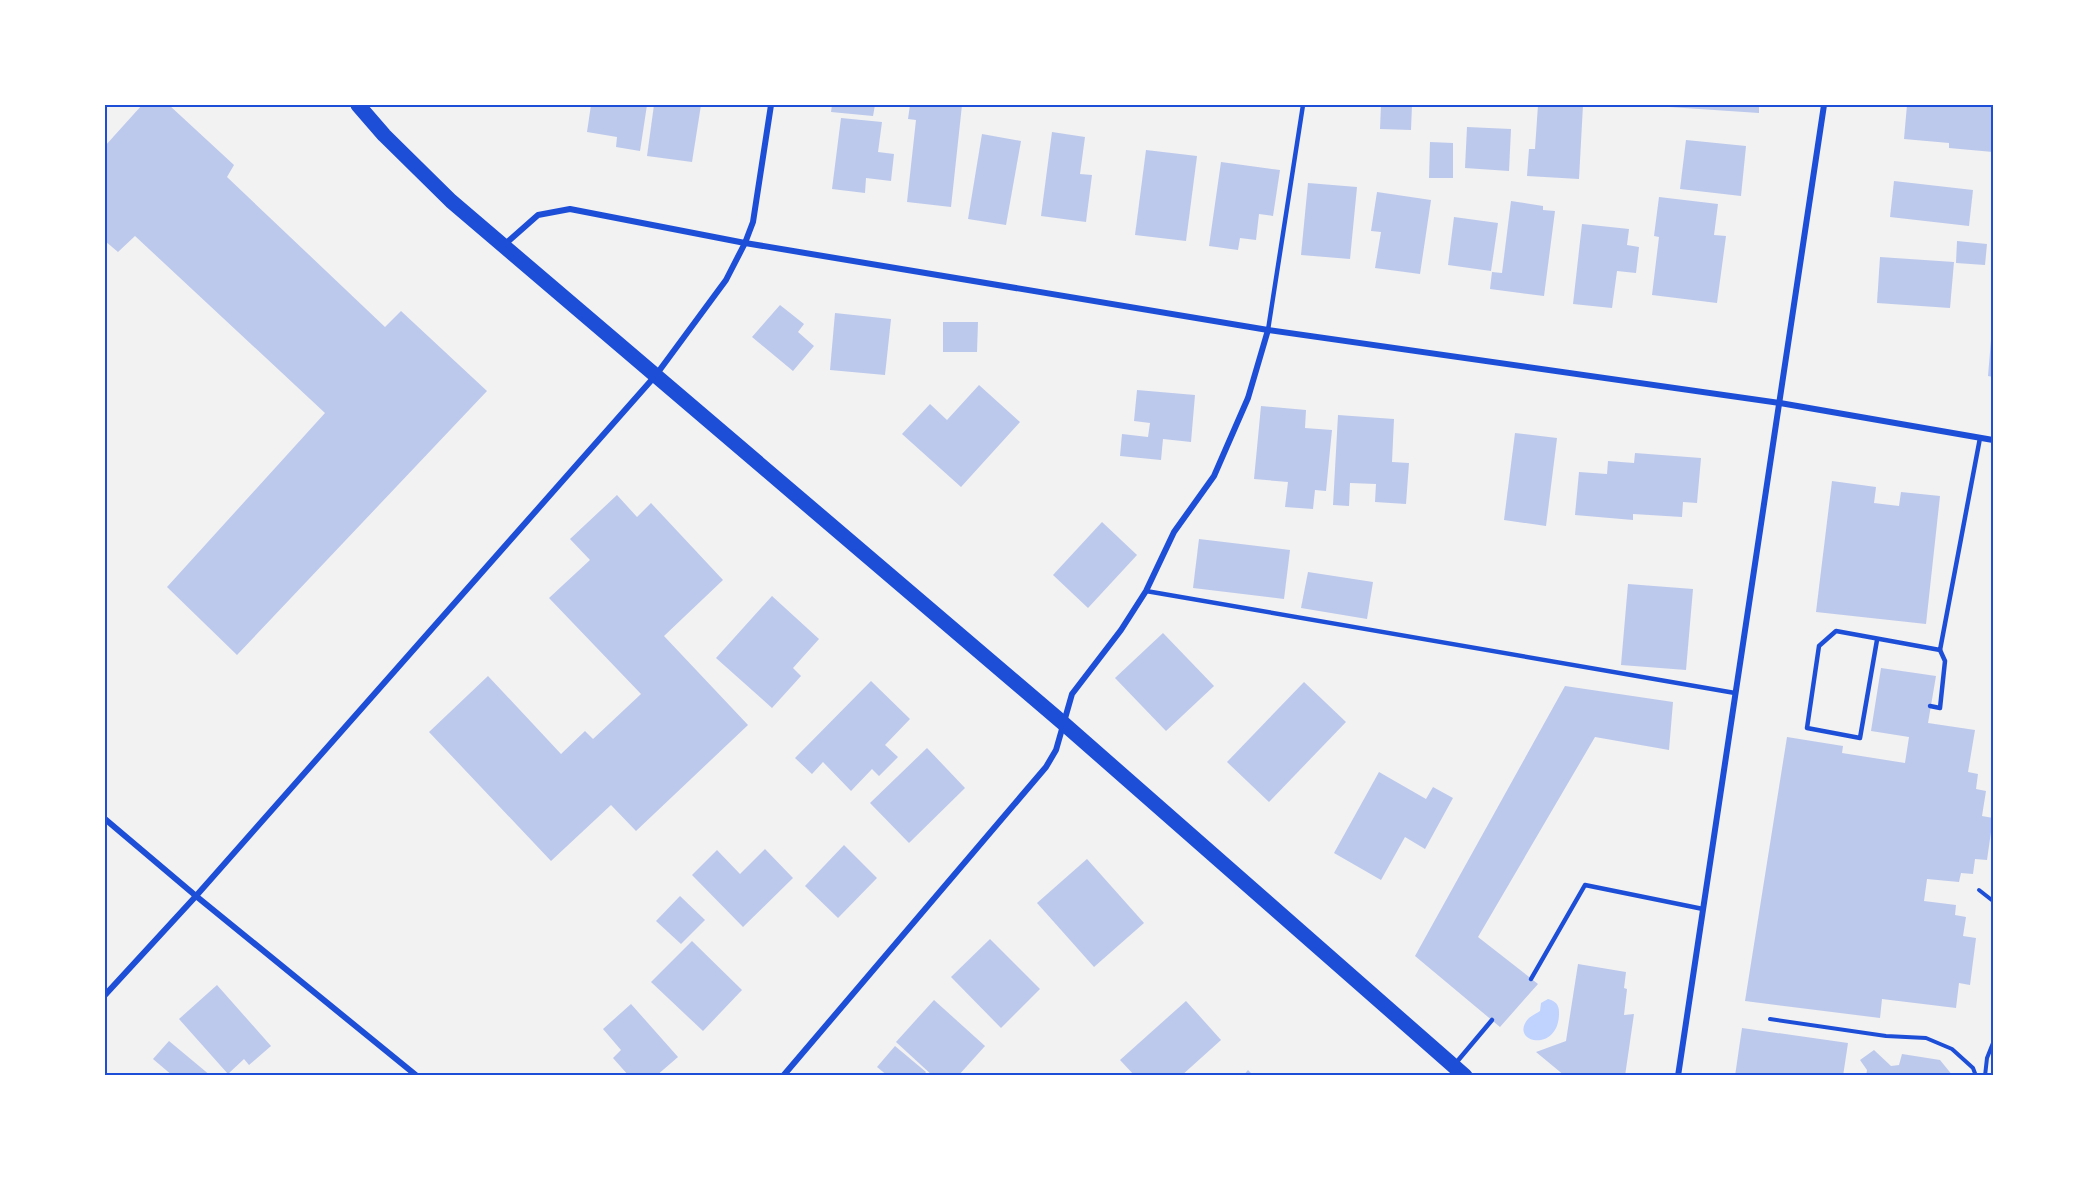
<svg xmlns="http://www.w3.org/2000/svg" width="2098" height="1181" viewBox="0 0 2098 1181" font-family="Rubik,sans-serif">
  <style>
    .water { fill: #bfd3fe }
    .building { fill: #bdc9ec }
    .lines { fill: none; stroke-linecap: round; stroke-linejoin: round }
    .path { stroke: #1d4ed8; stroke-width: 4 }
    .service { stroke: #1d4ed8; stroke-width: 4.5 }
    .minor { stroke: #1d4ed8; stroke-width: 6 }
    .primary { stroke: #1d4ed8; stroke-width: 15 }
    .neatline { fill: none; stroke: #1d4ed8; stroke-width: 2 }
  </style>
  <rect width="100%" height="100%" fill="#f2f2f2"/>
  <!-- water -->
  <path class="water" d="M1548,999C1555,1001 1559,1004 1559,1012C1560,1054 1508,1043 1528,1019C1532,1015 1536,1014 1540,1011L1541,1003Z"/>
  <!-- building -->
  <g class="building">
    <polygon points="142,105 169,105 234,165 227,177 385,327 401,311 487,391 237,655 167,587 325,413 135,236 118,252 105,241 105,146"/>
    <polygon points="591,105 647,105 640,151 616,147 617,137 587,132"/>
    <polygon points="654,105 701,105 692,162 647,156"/>
    <polygon points="832,105 875,105 873,116 831,112"/>
    <polygon points="910,105 962,105 951,207 907,202 916,120 908,119"/>
    <polygon points="1381,105 1412,105 1411,130 1380,129"/>
    <polygon points="1538,105 1583,105 1579,179 1527,176 1529,149 1535,149"/>
    <polygon points="1669,105 1759,105 1759,113 1669,107"/>
    <polygon points="1907,105 1993,105 1993,152 1949,148 1949,143 1904,139"/>
    <polygon points="841,118 882,122 878,152 894,154 891,181 866,178 865,193 832,189"/>
    <polygon points="1467,127 1511,129 1509,171 1465,168"/>
    <polygon points="1052,132 1085,137 1080,174 1092,175 1086,222 1041,216"/>
    <polygon points="982,134 1021,141 1006,225 968,219"/>
    <polygon points="1686,140 1746,146 1741,196 1680,189"/>
    <polygon points="1430,142 1453,143 1453,178 1429,178"/>
    <polygon points="1146,150 1197,156 1186,241 1135,235"/>
    <polygon points="1221,162 1280,170 1273,216 1259,214 1256,240 1240,238 1238,250 1209,246"/>
    <polygon points="1894,181 1973,190 1969,226 1890,217"/>
    <polygon points="1308,183 1357,187 1350,259 1301,255"/>
    <polygon points="1377,192 1431,200 1420,274 1375,268 1381,232 1371,231"/>
    <polygon points="1659,197 1718,204 1714,235 1726,236 1717,303 1652,295 1659,237 1654,236"/>
    <polygon points="1511,201 1543,206 1543,210 1555,211 1544,296 1490,289 1492,272 1502,273"/>
    <polygon points="1454,217 1498,223 1491,271 1448,265"/>
    <polygon points="1582,224 1629,229 1627,245 1639,247 1636,273 1617,271 1612,308 1573,304"/>
    <polygon points="1957,241 1987,244 1985,265 1956,263"/>
    <polygon points="1880,257 1954,262 1950,308 1877,303"/>
    <polygon points="780,305 804,324 798,332 814,346 793,371 752,337"/>
    <polygon points="835,313 891,319 885,375 830,370"/>
    <polygon points="943,322 978,322 977,352 943,352"/>
    <polygon points="1991,340 1993,340 1993,377 1988,376"/>
    <polygon points="979,385 1020,422 961,487 902,434 930,404 947,420"/>
    <polygon points="1137,390 1195,395 1191,442 1163,439 1161,460 1120,456 1122,434 1148,437 1150,423 1134,421"/>
    <polygon points="1261,406 1306,410 1305,428 1332,430 1326,491 1315,490 1313,509 1285,507 1288,482 1254,479"/>
    <polygon points="1338,415 1394,419 1392,462 1409,463 1406,504 1375,502 1376,484 1350,483 1349,506 1333,505"/>
    <polygon points="1515,433 1557,438 1546,526 1504,520"/>
    <polygon points="1635,453 1701,458 1697,503 1683,502 1682,517 1633,514 1633,520 1575,515 1579,472 1607,474 1608,461 1634,463"/>
    <polygon points="1832,481 1876,487 1874,503 1899,506 1901,492 1940,496 1926,624 1816,612"/>
    <polygon points="617,495 637,517 651,503 723,580 664,636 748,725 636,831 611,805 551,861 429,732 488,676 561,754 585,731 593,739 641,694 549,598 590,560 570,539"/>
    <polygon points="1102,522 1137,555 1088,608 1053,575"/>
    <polygon points="1199,539 1290,550 1284,599 1193,588"/>
    <polygon points="1308,572 1373,582 1367,619 1301,608"/>
    <polygon points="1628,584 1693,589 1686,670 1621,665"/>
    <polygon points="772,596 819,639 793,668 801,676 772,708 716,658"/>
    <polygon points="1163,633 1214,686 1166,731 1115,678"/>
    <polygon points="1881,668 1936,676 1928,723 1975,730 1968,772 1978,774 1976,789 1986,791 1982,816 1993,818 1987,860 1975,859 1973,874 1961,873 1959,882 1927,879 1924,901 1956,905 1955,915 1966,917 1963,936 1976,938 1970,985 1959,983 1956,1008 1882,999 1880,1018 1745,1001 1787,737 1843,746 1842,753 1905,763 1909,737 1871,731"/>
    <polygon points="871,681 910,719 885,745 898,757 879,776 872,769 851,791 823,762 812,774 795,758"/>
    <polygon points="1304,682 1346,722 1269,802 1227,762"/>
    <polygon points="1565,686 1673,702 1669,750 1595,737 1478,937 1538,984 1500,1027 1415,956"/>
    <polygon points="927,748 965,788 909,843 870,803"/>
    <polygon points="1379,772 1426,799 1433,787 1453,798 1425,849 1405,837 1381,880 1334,853"/>
    <polygon points="844,845 877,878 838,918 805,886"/>
    <polygon points="765,849 793,878 743,927 692,875 717,850 740,874"/>
    <polygon points="1087,859 1144,923 1094,967 1037,903"/>
    <polygon points="680,896 705,920 681,944 656,921"/>
    <polygon points="990,939 1040,989 1001,1028 951,977"/>
    <polygon points="692,941 742,990 703,1031 651,982"/>
    <polygon points="1578,964 1626,972 1624,988 1627,989 1624,1015 1634,1014 1625,1076 1565,1076 1536,1052 1566,1041"/>
    <polygon points="217,985 271,1046 249,1065 244,1059 228,1074 179,1019"/>
    <polygon points="934,1000 985,1046 958,1076 933,1076 896,1042"/>
    <polygon points="1186,1001 1221,1040 1181,1076 1135,1076 1120,1060"/>
    <polygon points="631,1004 678,1057 656,1076 629,1076 613,1058 621,1050 603,1029"/>
    <polygon points="1742,1028 1848,1043 1843,1076 1735,1076"/>
    <polygon points="169,1041 211,1076 173,1076 153,1059"/>
    <polygon points="895,1046 926,1072 923,1076 888,1076 877,1067"/>
    <polygon points="1874,1050 1891,1066 1899,1065 1902,1054 1940,1060 1953,1076 1866,1076 1867,1070 1860,1060"/>
    <polygon points="1248,1070 1254,1076 1243,1076"/>
  </g>
  <g class="lines">
    <!-- path -->
    <g class="path">
      <polyline points="1979,890 1993,901"/>
      <polyline points="1770,1019 1886,1036 1926,1038 1952,1049 1973,1068 1976,1076"/>
      <polyline points="1985,1076 1987,1058 1993,1043"/>
    </g>
    <!-- service -->
    <g class="service">
      <polyline points="1268,330 1303,105"/>
      <polyline points="1146,591 1735,693"/>
      <polyline points="1877,640 1860,738 1807,728 1819,646 1836,631 1940,650 1980,438"/>
      <polyline points="1930,706 1940,708 1945,661 1940,650"/>
      <polyline points="1531,979 1585,885 1703,909"/>
      <polyline points="1455,1064 1492,1020"/>
    </g>
    <!-- minor -->
    <g class="minor">
      <polyline points="504,245 538,215 570,209 745,243 1268,330 1780,403 1993,440"/>
      <polyline points="105,819 196,896 417,1076"/>
      <polyline points="105,995 196,896 656,375 726,280 745,243 753,222 771,105"/>
      <polyline points="783,1076 1046,767 1056,750 1072,694 1121,630 1146,591 1174,532 1214,476 1248,398 1268,330"/>
      <polyline points="1678,1076 1824,105"/>
    </g>
    <!-- primary -->
    <polyline class="primary" points="358,105 384,135 451,201 1063,723 1465,1076"/>
  </g>
  <!-- border -->
  <rect width="2098" height="1181" fill="none" stroke="#ffffff" stroke-width="213"/>
  <rect x="106" y="106" width="1886" height="968" class="neatline"/>
</svg>
